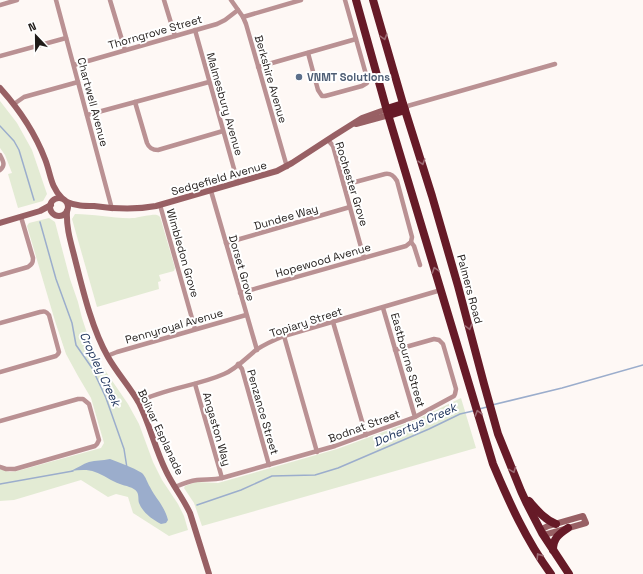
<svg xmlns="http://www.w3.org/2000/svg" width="643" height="574" viewBox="0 0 643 574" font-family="'Space Grotesk',sans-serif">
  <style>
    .green { fill: #e3ebd4 }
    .water { fill: #9badcc }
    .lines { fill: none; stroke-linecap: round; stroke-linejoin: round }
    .stream { stroke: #9badcc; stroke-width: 1.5 }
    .street { stroke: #ba9193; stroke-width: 4.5 }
    .secondary { stroke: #986064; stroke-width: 6 }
    .highway { stroke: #661a27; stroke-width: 8 }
    .oneway { stroke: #9c6a73 }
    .service-dot { fill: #5c6f8a; stroke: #fff; stroke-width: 1.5 }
    .labels { text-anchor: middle; stroke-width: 4; stroke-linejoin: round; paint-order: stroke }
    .street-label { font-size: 11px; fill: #201b19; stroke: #fff }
    .service-label { font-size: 11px; font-weight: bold; fill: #4e5e75; stroke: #fff; text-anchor: start }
    .water-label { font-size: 12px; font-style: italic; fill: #172d56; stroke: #fff }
  </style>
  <rect width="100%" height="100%" fill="#fef8f5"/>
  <!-- green -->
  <g class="green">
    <polygon points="0,101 17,123 32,150 47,194 43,201 18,208 8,174 12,173 5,155 0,148"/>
    <path d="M75,214C95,214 115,219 135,218C140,217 153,214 157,215C160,216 160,217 161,220L175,268L174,271L159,275L161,281L158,282L159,289L97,307L72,219Z"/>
    <polygon points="49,218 55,222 70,279 78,302 82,318 87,333 94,351 102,366 128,404 139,424 153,462 162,480 178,504 184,516 188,530 169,536 133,513 128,497 116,494 108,497 81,480 14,500 0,501 0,469 10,472 17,471 101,448 104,443 91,398 78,376 66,354 55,321 27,226 29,223"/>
    <polygon points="461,398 476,448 202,526 194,503 184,488 185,486 196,482 218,483 337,449 416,420"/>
  </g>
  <!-- water -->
  <path class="water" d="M110,459C120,463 132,467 142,473C146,477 147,482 150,487C156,499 164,505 168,520L166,523L161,524C152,519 143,513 139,503C138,500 139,495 137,492C134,487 125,486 120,484C111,481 104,475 95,472C88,469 79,470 71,471C77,468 83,464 89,462C96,460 102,461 110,459Z"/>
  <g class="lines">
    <!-- stream -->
    <g class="stream">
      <polyline points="0,126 14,141 19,150 34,200"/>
      <polyline points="40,222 56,279 72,323 76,345 92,368 106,398 124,449 127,468"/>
      <polyline points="492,405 562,388 643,365"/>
      <polyline points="479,409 487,407"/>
      <polyline points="0,484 73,471"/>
      <polyline points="197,505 241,490 272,476 315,475 338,468 429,429 460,414 473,411"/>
    </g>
    <!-- street -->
    <g class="street">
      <polyline points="56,0 112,209"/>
      <polyline points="110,0 125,50"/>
      <polyline points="164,0 175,36"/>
      <polyline points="231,0 243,17 246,24 287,167"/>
      <polyline points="0,5 17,0"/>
      <polyline points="243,17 301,0"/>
      <polyline points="195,30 238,183"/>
      <polyline points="308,53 318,90 322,96 325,96 329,95 362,86 367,83 367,78 345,0"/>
      <polyline points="0,56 66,38"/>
      <polyline points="74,65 217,24 225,20 238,10"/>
      <polyline points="258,67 356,39"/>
      <path d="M135,102L147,143C149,148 152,150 158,150L223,131"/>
      <polyline points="14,104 24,97 78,82"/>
      <polyline points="404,107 555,64"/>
      <polyline points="87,115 209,82"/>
      <polyline points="328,140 333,146 364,258"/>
      <path d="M0,155C3,161 6,165 0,170"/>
      <path d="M344,185L385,174C391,173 394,176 397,181L412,237L411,242L414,246L420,265"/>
      <polyline points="211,191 257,350"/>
      <polyline points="160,205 195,329"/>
      <polyline points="226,243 350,207"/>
      <path d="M0,275L28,267C32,264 33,263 33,258L21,217"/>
      <polyline points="240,293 406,246 411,242"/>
      <polyline points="383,308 415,417"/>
      <polyline points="333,322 366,435"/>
      <path d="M0,323L40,312C44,311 46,311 49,315L59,352L58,354L56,356L0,372"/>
      <polyline points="284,336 317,452"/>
      <polyline points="107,356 117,352 246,315"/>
      <polyline points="238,364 242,369 269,465"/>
      <polyline points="195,384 222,478"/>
      <path d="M138,402C165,388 197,386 224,374C236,369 246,358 256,350C265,344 274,340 284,336L441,290"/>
      <polyline points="0,421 78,399 83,399 89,404 99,440 97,444 95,446 15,469 6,469 0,467"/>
      <path d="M175,487C182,484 189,481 197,480C205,479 214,480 222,478L335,446L415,417L454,396L455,394L456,389L443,344L439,340L434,339L395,350"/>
    </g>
    <!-- secondary -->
    <g class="secondary">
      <path d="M0,88C19,109 35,133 45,159C51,174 50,186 62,198"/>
      <polyline points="356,124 389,115"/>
      <circle cx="59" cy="207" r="9"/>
      <path d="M67,202C76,206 84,206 94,206C115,209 135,210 156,206L277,171L292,163L335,135L362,118L387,109"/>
      <path d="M67,211C66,228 71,243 75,259C83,291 92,329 108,357C117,373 130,387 139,403C150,425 155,449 166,471C173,486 183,498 190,513L209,574"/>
      <polyline points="0,223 40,211 51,205"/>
      <polyline points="540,530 548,526 583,516 586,523 544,535"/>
    </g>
    <!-- highway -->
    <g class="highway">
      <path d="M356,0L387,111L493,464C509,502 526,540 551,574"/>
      <polyline points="373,0 404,107 432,196 458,286 484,384 498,434 521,491 527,504 542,533 569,574"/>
      <polyline points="387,109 403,104"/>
      <polyline points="389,115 405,110"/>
      <path d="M529,501C537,510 545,520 556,524"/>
      <path d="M553,550C553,538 559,534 568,528"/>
    </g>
  </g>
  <!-- one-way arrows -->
  <defs><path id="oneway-chevron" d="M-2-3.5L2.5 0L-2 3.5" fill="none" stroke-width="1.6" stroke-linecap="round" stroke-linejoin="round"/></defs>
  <g class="oneway">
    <use href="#oneway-chevron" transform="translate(384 37) rotate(74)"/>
    <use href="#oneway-chevron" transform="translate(422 162) rotate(72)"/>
    <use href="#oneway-chevron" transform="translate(435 270) rotate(-107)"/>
    <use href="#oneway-chevron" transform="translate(469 327) rotate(75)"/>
    <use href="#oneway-chevron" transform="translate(478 413) rotate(-106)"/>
    <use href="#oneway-chevron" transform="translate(513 470) rotate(69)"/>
    <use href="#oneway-chevron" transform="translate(539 556) rotate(-123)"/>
  </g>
  <!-- markers -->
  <circle class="service-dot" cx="299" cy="77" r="4"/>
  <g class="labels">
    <!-- street labels -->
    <g class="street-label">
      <text transform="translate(155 32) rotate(-16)" y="4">Thorngrove Street</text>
      <text transform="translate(271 79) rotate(74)" y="4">Berkshire Avenue</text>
      <text transform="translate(93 102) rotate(75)" y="4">Chartwell Avenue</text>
      <text transform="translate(225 104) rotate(74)" y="4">Malmesbury Avenue</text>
      <text transform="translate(219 178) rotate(-16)" y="4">Sedgefield Avenue</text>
      <text transform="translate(352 184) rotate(73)" y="4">Rochester Grove</text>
      <text transform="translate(286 217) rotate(-16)" y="4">Dundee Way</text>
      <text transform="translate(183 253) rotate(74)" y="4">Wimbledon Grove</text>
      <text transform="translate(323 260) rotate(-16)" y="4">Hopewood Avenue</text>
      <text transform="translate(242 268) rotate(74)" y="4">Dorset Grove</text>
      <text transform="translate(470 289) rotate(75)" y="4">Palmers Road</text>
      <text transform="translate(306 322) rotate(-18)" y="4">Topiary Street</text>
      <text transform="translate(174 326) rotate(-16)" y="4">Pennyroyal Avenue</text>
      <text transform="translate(408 360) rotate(74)" y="4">Eastbourne Street</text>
      <text transform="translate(263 412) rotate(74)" y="4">Penzance Street</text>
      <text transform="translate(364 426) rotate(-20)" y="4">Bodnat Street</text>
      <text transform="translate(217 429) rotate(74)" y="4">Angaston Way</text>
      <text transform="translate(161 432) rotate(65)" y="4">Bolivar Esplanade</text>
    </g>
    <!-- service labels -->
    <g class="service-label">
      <text x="307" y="81">VNMT Solutions</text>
    </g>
    <!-- water labels -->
    <g class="water-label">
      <text transform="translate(100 369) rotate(65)" y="4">Cropley Creek</text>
      <text transform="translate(415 425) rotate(-24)" y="4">Dohertys Creek</text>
    </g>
  </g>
  <!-- north arrow -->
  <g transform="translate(36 36) rotate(338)" stroke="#ffffff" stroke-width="3" paint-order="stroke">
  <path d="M0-3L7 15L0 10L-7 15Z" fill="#201b19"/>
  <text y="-6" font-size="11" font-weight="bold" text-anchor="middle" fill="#201b19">N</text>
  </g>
</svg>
